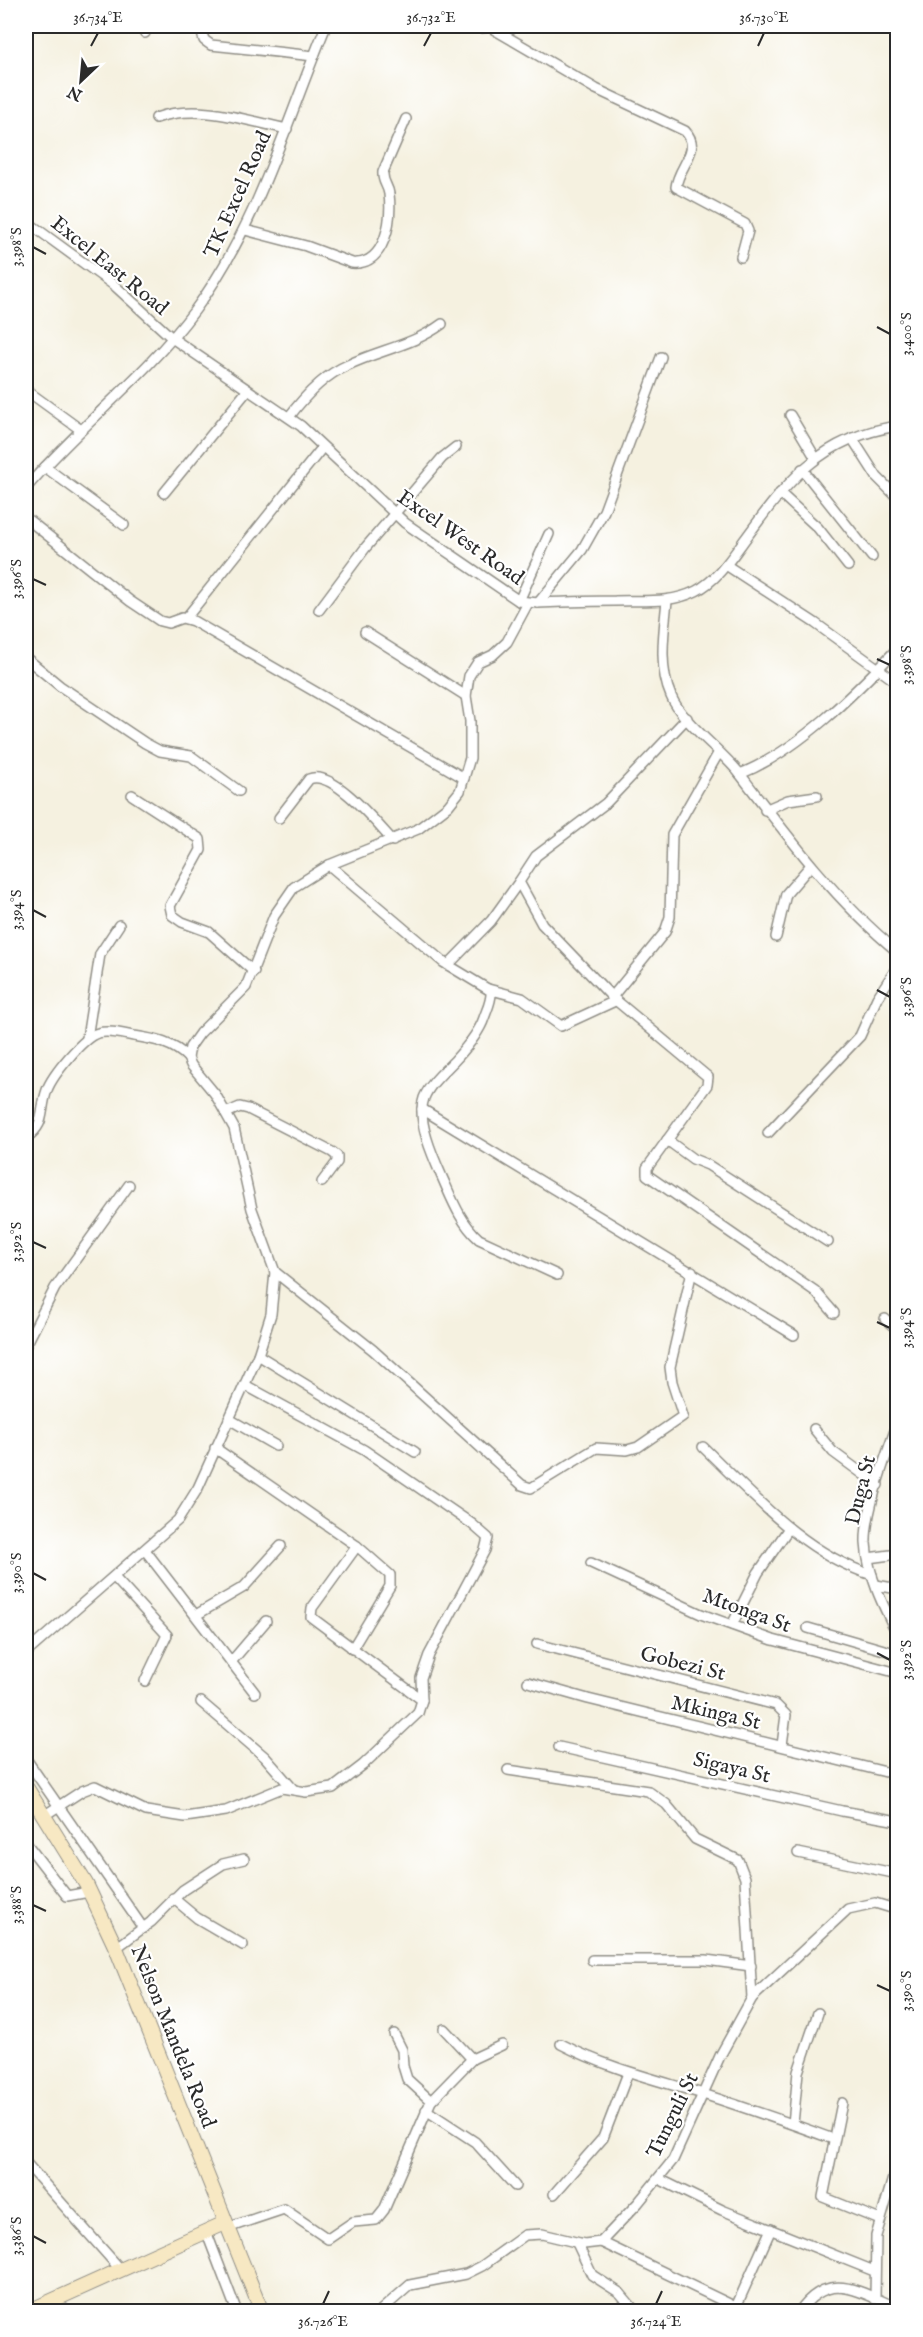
<svg xmlns="http://www.w3.org/2000/svg" width="923" height="2337" viewBox="0 0 923 2337" font-family="'IM FELL English',serif">
  <style>
    .lines { fill: none; stroke-linecap: round; stroke-linejoin: round }
    .street-casing { stroke: #908e86; stroke-width: 12 }
    .secondary-casing { stroke: #908e86; stroke-width: 16 }
    .street { stroke: #fff; stroke-width: 9 }
    .secondary { stroke: #f7e8c3; stroke-width: 14 }
    .ticks { fill: none; stroke: #2b2b2b; stroke-width: 2 }
    .labels { text-anchor: middle; stroke-width: 4.5; stroke-linejoin: round; paint-order: stroke }
    .street-label { font-size: 21px; fill: #2b2b2b; stroke: #fff }
    .neatline { fill: none; stroke: #2b2b2b; stroke-width: 2 }
    .ticks-label { font-size: 15px; text-anchor: middle; fill: #2b2b2b }
  </style>
  <rect width="100%" height="100%" fill="#fff"/>
  <filter id="ink" filterUnits="userSpaceOnUse"><feTurbulence type="fractalNoise" baseFrequency=".0167" numOctaves="2"/><feDisplacementMap in="SourceGraphic" scale="12" xChannelSelector="R" yChannelSelector="G"/><feConvolveMatrix kernelMatrix="1 2 1 2 8 2 1 2 1" color-interpolation-filters="sRGB"/></filter>
  <filter id="wash" filterUnits="userSpaceOnUse"><feTurbulence type="fractalNoise" baseFrequency=".008" numOctaves="4" result="noise"/><feDisplacementMap in="SourceGraphic" scale="24" xChannelSelector="R" yChannelSelector="G"/><feGaussianBlur stdDeviation="1.35" result="paint"/><feColorMatrix in="noise" values="0 0 0 0 0 0 0 0 0 0 0 0 0 0 0 0 0 1.4 0 .05"/><feComposite in="paint" operator="in"/></filter>
  <g filter="url(#wash)">
    <rect width="100%" height="100%" fill="#f5f1e0"/>
  </g>
  <g filter="url(#ink)">
    <g class="lines">
      <defs>
        <g id="street">
          <polyline points="200,26 204,40 211,45 314,56"/>
          <polyline points="469,26 481,28 495,26"/>
          <path d="M490,27L596,89L685,131C703,150 678,166 676,187L745,224L748,231L741,257"/>
          <polyline points="145,33 146,26"/>
          <path d="M156,118C197,103 245,120 287,129"/>
          <path d="M26,221L115,286L172,338L301,426L405,523L519,601L538,603C564,602 590,601 615,601C643,600 670,604 696,591C716,581 730,560 743,542C786,483 820,437 898,426"/>
          <path d="M245,230L306,246L352,263C386,266 392,219 389,194C388,185 382,182 383,172L406,119"/>
          <polyline points="26,390 81,430"/>
          <polyline points="790,415 815,457"/>
          <path d="M289,417C304,397 324,375 348,365C379,350 414,345 442,324"/>
          <polyline points="852,438 877,477 898,498"/>
          <polyline points="45,467 124,525"/>
          <polyline points="802,469 872,557"/>
          <path d="M26,488C79,426 146,376 195,310C258,225 286,122 326,26"/>
          <polyline points="164,493 247,391"/>
          <polyline points="780,493 818,528 848,566"/>
          <polyline points="26,518 130,601 160,621 168,623 182,618 193,621 464,778"/>
          <polyline points="726,565 815,623 898,683"/>
          <polyline points="519,601 549,534"/>
          <path d="M667,601C664,631 658,667 671,696C681,721 722,751 740,774C788,837 836,901 898,952"/>
          <polyline points="538,603 582,550 604,511 661,357"/>
          <polyline points="319,610 366,547 442,458 456,447"/>
          <polyline points="186,618 322,448"/>
          <polyline points="365,632 466,696"/>
          <polyline points="26,658 60,686 145,743 160,751 191,756 239,791"/>
          <polyline points="687,718 606,803 536,856 519,882 542,924 612,997 708,1077 707,1085 647,1168 647,1175 815,1291 834,1313"/>
          <path d="M740,774C798,751 855,693 898,648"/>
          <polyline points="132,795 200,839 201,850 170,906 172,915 182,922 209,932 254,972"/>
          <polyline points="765,810 788,800 817,796"/>
          <path d="M279,818L309,779C333,769 377,824 393,841"/>
          <path d="M329,865L443,962L491,991C492,1000 487,1009 484,1018C479,1033 467,1047 456,1059C445,1071 430,1083 424,1098C416,1119 433,1157 442,1177C452,1199 460,1222 479,1239L557,1275"/>
          <polyline points="776,937 786,894 811,865"/>
          <polyline points="448,965 491,921 519,882"/>
          <polyline points="488,989 522,998 561,1026 615,1001"/>
          <polyline points="612,997 665,932 670,917 672,835 719,752"/>
          <polyline points="87,1038 100,954 119,925"/>
          <polyline points="422,1109 794,1335"/>
          <polyline points="226,1113 240,1107 248,1109 332,1152 337,1156 337,1162 322,1182"/>
          <polyline points="768,1133 860,1036 877,998 898,966"/>
          <path d="M26,1138C47,1123 39,1112 47,1090C52,1076 83,1037 98,1033C109,1030 123,1034 134,1036C154,1039 174,1043 188,1058"/>
          <polyline points="667,1140 693,1159 708,1165 828,1242"/>
          <polyline points="275,1272 373,1350 522,1485 531,1488 596,1448 627,1450 638,1447 683,1416 672,1382 670,1367 692,1271"/>
          <polyline points="885,1319 898,1330"/>
          <polyline points="26,1345 55,1288 129,1185"/>
          <polyline points="258,1355 415,1452"/>
          <polyline points="229,1419 276,1446"/>
          <path d="M898,1422C887,1454 865,1510 866,1543C868,1576 883,1606 898,1635"/>
          <polyline points="814,1429 833,1452 878,1485"/>
          <path d="M703,1447C754,1496 803,1553 872,1575"/>
          <polyline points="215,1448 357,1546 390,1575 390,1586 352,1649"/>
          <polyline points="357,1546 312,1608 311,1617 422,1700"/>
          <polyline points="145,1550 255,1693"/>
          <polyline points="868,1558 898,1554"/>
          <polyline points="591,1563 701,1614 773,1640 898,1673"/>
          <polyline points="114,1577 167,1635 145,1681"/>
          <polyline points="876,1585 898,1589"/>
          <polyline points="196,1615 244,1587 281,1546"/>
          <polyline points="732,1625 758,1573 789,1528"/>
          <polyline points="808,1628 898,1654"/>
          <polyline points="537,1644 776,1705 786,1715 782,1745"/>
          <polyline points="26,1653 178,1520 198,1488 258,1355 271,1314 275,1272 252,1209 234,1128 215,1094 191,1065 188,1058 190,1047 200,1033 246,987 274,916 294,887 329,865 418,829 448,806 460,791 470,758 470,721 466,696 469,676 478,662 493,655 507,642 528,603"/>
          <polyline points="231,1662 266,1621"/>
          <polyline points="528,1682 588,1699 898,1775"/>
          <polyline points="201,1702 265,1757 293,1789"/>
          <polyline points="559,1747 842,1811 898,1821"/>
          <polyline points="26,1759 143,1928"/>
          <polyline points="508,1770 648,1791 666,1804 695,1839 738,1860 745,1878 752,1998"/>
          <polyline points="45,1815 82,1791 95,1786 146,1811 185,1817 226,1811 282,1788 306,1792 333,1788 363,1765 418,1713 422,1700 421,1678 429,1655 485,1550 488,1538 472,1524 364,1450 245,1385"/>
          <polyline points="26,1843 67,1896 89,1892"/>
          <polyline points="798,1853 898,1874"/>
          <polyline points="173,1898 197,1918 243,1945"/>
          <polyline points="116,1948 151,1922 183,1890 223,1864 244,1859"/>
          <polyline points="592,1960 706,1960 751,1966"/>
          <polyline points="444,2029 472,2059"/>
          <polyline points="394,2034 402,2050 403,2066 407,2079 431,2101"/>
          <path d="M561,2044C607,2068 654,2079 703,2094C746,2108 790,2123 833,2139"/>
          <polyline points="842,2103 823,2197 880,2220"/>
          <polyline points="426,2110 475,2142 515,2186"/>
          <polyline points="793,2124 798,2072 818,2013"/>
          <polyline points="26,2163 121,2270"/>
          <polyline points="659,2179 722,2210 874,2271"/>
          <polyline points="554,2194 603,2138 628,2073"/>
          <polyline points="227,2228 284,2209 328,2239 353,2222 376,2220 384,2210 431,2101 472,2059 502,2045"/>
          <polyline points="206,2231 237,2312"/>
          <polyline points="601,2242 746,2312"/>
          <polyline points="577,2243 592,2275 620,2293 636,2312"/>
          <polyline points="875,2299 876,2236 898,2161"/>
          <polyline points="736,2307 771,2229"/>
          <polyline points="379,2312 410,2285 466,2274 482,2266 525,2235 542,2234 584,2244 601,2242 638,2203 673,2160 720,2056 752,1998 848,1909 875,1903 898,1910"/>
          <path d="M799,2312C829,2269 859,2292 898,2308"/>
        </g>
        <g id="secondary">
          <polyline points="26,1787 86,1884 116,1948 262,2312"/>
          <polyline points="27,2312 225,2223"/>
        </g>
      </defs>
      <!-- street casing -->
      <use href="#street" class="street-casing"/>
      <!-- secondary casing -->
      <use href="#secondary" class="secondary-casing"/>
      <!-- street -->
      <use href="#street" class="street"/>
      <!-- secondary -->
      <use href="#secondary" class="secondary"/>
    </g>
  </g>
  <!-- ticks -->
  <path class="ticks" d="M91,46L98,33M424,46L431,33M758,46L764,33M33,247L46,254M877,327L890,334M33,579L46,585M877,659L890,665M33,910L46,917M877,990L890,997M33,1242L46,1248M877,1322L890,1328M33,1573L46,1580M877,1653L890,1660M33,1905L46,1911M877,1985L890,1991M33,2236L46,2243M323,2304L329,2291M656,2304L662,2291"/>
  <g class="labels">
    <!-- street labels -->
    <g class="street-label">
      <text transform="translate(237 194) rotate(-66)" y="7">TK Excel Road</text>
      <text transform="translate(110 265) rotate(39)" y="7">Excel East Road</text>
      <text transform="translate(461 537) rotate(35)" y="7">Excel West Road</text>
      <text transform="translate(860 1490) rotate(-76)" y="7">Duga St</text>
      <text transform="translate(747 1610) rotate(20)" y="7">Mtonga St</text>
      <text transform="translate(683 1663) rotate(14)" y="7">Gobezi St</text>
      <text transform="translate(716 1712) rotate(13)" y="7">Mkinga St</text>
      <text transform="translate(732 1767) rotate(13)" y="7">Sigaya St</text>
      <text transform="translate(174 2036) rotate(68)" y="7">Nelson Mandela Road</text>
      <text transform="translate(672 2115) rotate(-64)" y="7">Tunguli St</text>
    </g>
  </g>
  <!-- margin -->
  <rect width="923" height="2337" fill="none" stroke="#fff" stroke-width="66"/>
  <!-- north arrow -->
  <g transform="translate(81 81) rotate(206)" stroke="#ffffff" stroke-width="4.5" paint-order="stroke">
  <path d="M0-4.5L10 22L0 15L-10 22Z" fill="#2b2b2b"/>
  <text y="-9" font-size="16" font-weight="bold" text-anchor="middle" fill="#2b2b2b">N</text>
  </g>
  <rect x="33" y="33" width="857" height="2271" class="neatline"/>
  <g class="ticks-label">
    <text x="98" y="22">36.734°E</text>
    <text x="431" y="22">36.732°E</text>
    <text x="764" y="22">36.730°E</text>
    <text transform="translate(16 247) rotate(-90)" y="5">3.398°S</text>
    <text transform="translate(906 334) rotate(-90)" y="5">3.400°S</text>
    <text transform="translate(16 579) rotate(-90)" y="5">3.396°S</text>
    <text transform="translate(906 665) rotate(-90)" y="5">3.398°S</text>
    <text transform="translate(16 910) rotate(-90)" y="5">3.394°S</text>
    <text transform="translate(906 997) rotate(-90)" y="5">3.396°S</text>
    <text transform="translate(16 1242) rotate(-90)" y="5">3.392°S</text>
    <text transform="translate(906 1328) rotate(-90)" y="5">3.394°S</text>
    <text transform="translate(16 1573) rotate(-90)" y="5">3.390°S</text>
    <text transform="translate(906 1660) rotate(-90)" y="5">3.392°S</text>
    <text transform="translate(16 1905) rotate(-90)" y="5">3.388°S</text>
    <text transform="translate(906 1991) rotate(-90)" y="5">3.390°S</text>
    <text transform="translate(16 2236) rotate(-90)" y="5">3.386°S</text>
    <text x="323" y="2326">36.726°E</text>
    <text x="656" y="2326">36.724°E</text>
  </g>
</svg>
